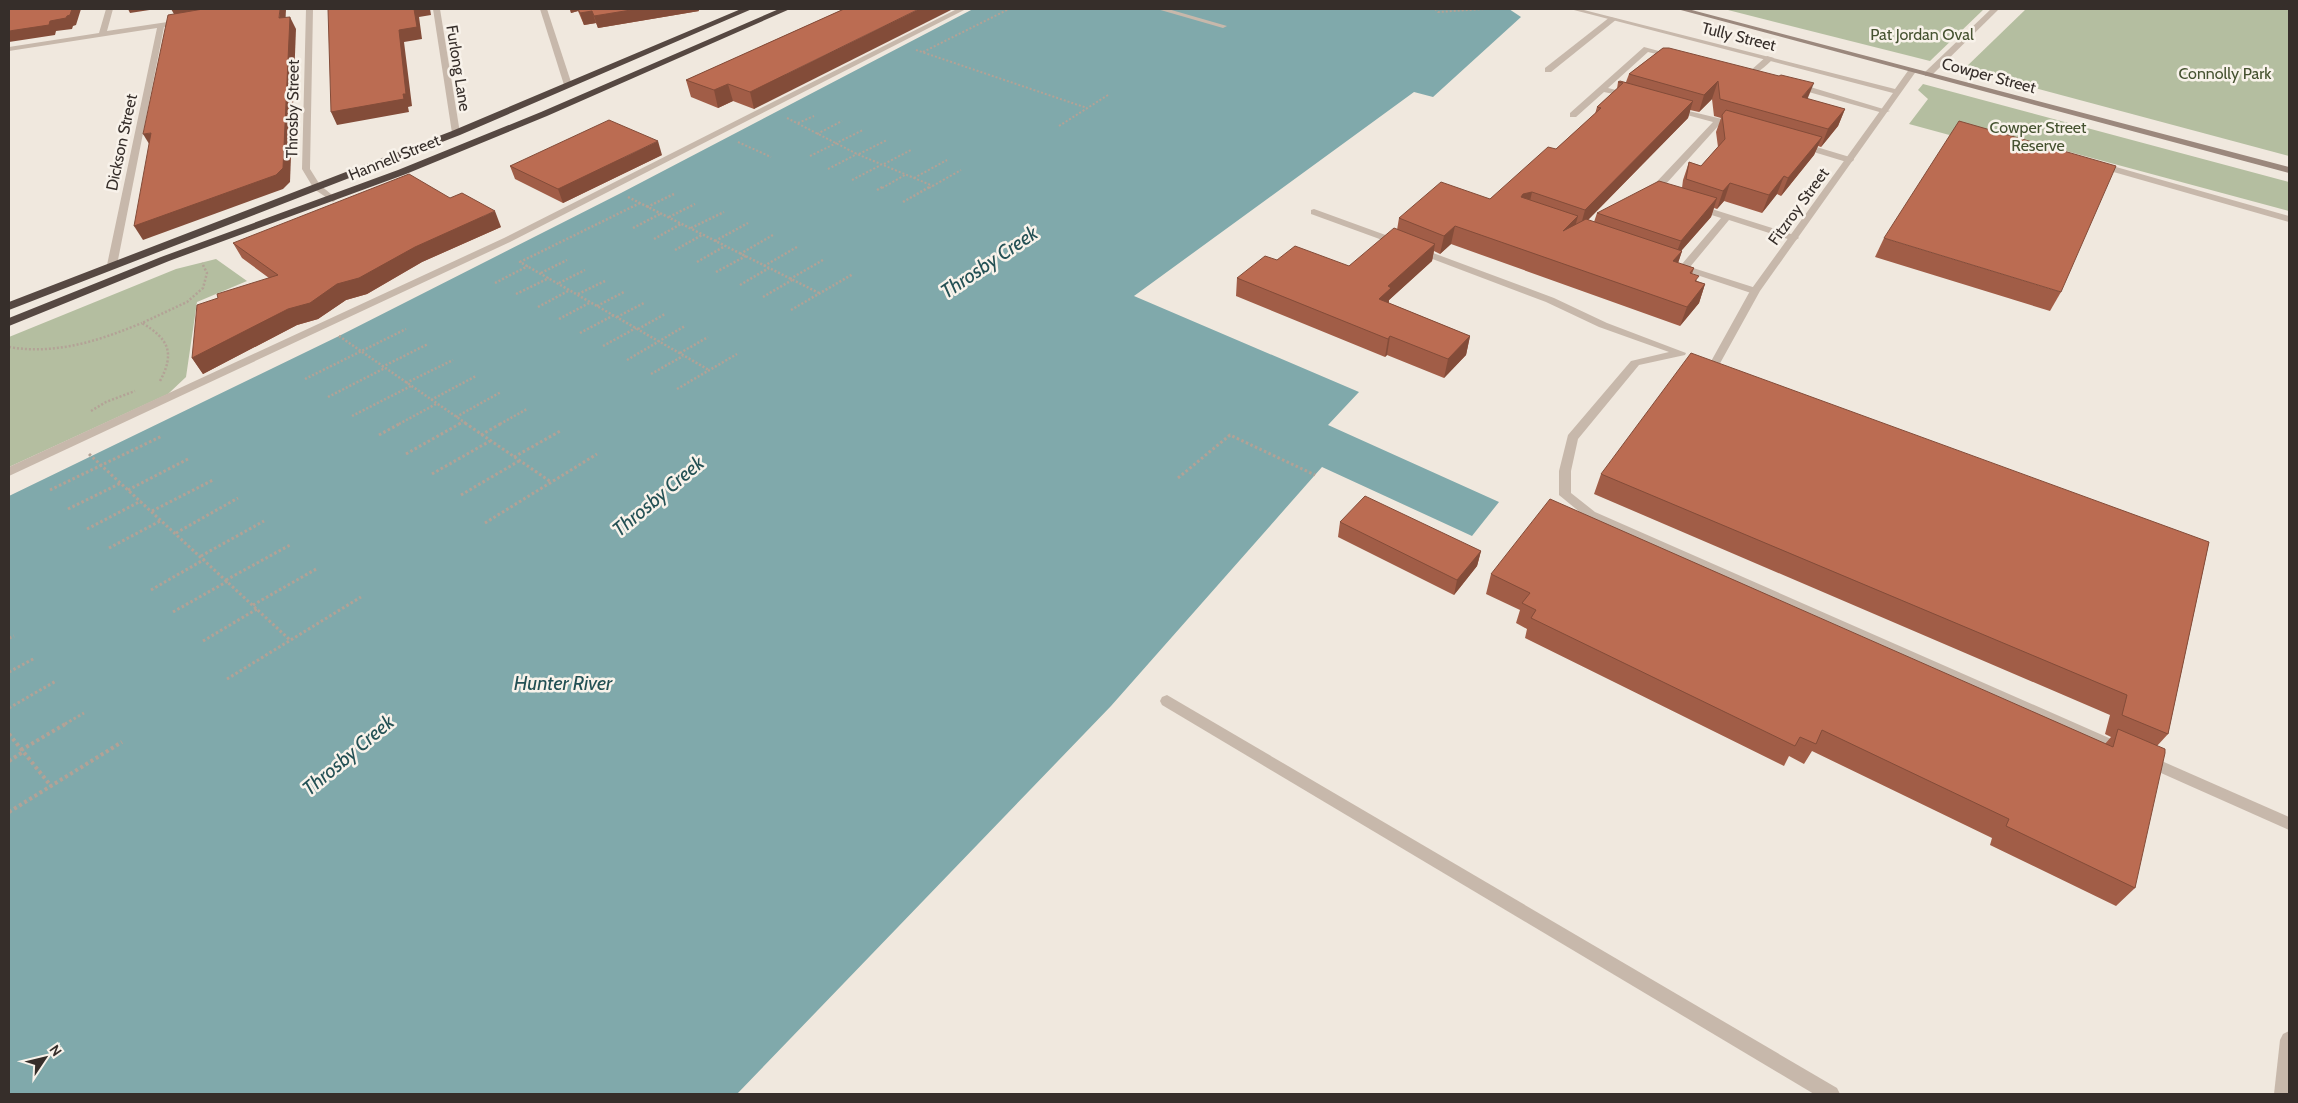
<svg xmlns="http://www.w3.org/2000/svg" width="2298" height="1103" viewBox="0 0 2298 1103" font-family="Cabin,sans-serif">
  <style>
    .green { fill: #b4bea0 }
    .water { fill: #80a9ab }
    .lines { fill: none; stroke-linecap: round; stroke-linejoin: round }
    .path-far3 { stroke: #b3a296; stroke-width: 2; stroke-dasharray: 2 2; stroke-linecap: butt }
    .path-far2 { stroke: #b3a296; stroke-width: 2.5; stroke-dasharray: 2 2; stroke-linecap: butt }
    .path-far1 { stroke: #b3a296; stroke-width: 3; stroke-dasharray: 2.5 2.5; stroke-linecap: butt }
    .path { stroke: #b3a296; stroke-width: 4; stroke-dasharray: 3 3; stroke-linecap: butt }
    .lane { fill: #c7b8ab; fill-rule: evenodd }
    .street { fill: #c7b8ab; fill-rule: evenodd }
    .secondary { fill: #9b887d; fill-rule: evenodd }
    .highway { fill: #564842; fill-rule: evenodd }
    .wall { fill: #a15d47; fill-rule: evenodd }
    .shaded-wall { fill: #834c39 }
    .building { fill: #bb6c52; stroke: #834c39 }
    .labels { text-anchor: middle; stroke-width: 5; stroke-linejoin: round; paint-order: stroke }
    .far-park-label { font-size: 16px; fill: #455230; stroke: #f8f2ea }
    .far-street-label { font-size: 16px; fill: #362e2a; stroke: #f8f2ea }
    .water-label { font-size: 20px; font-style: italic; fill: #235054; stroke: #f8f2ea }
  </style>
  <rect width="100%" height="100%" fill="#f0e8de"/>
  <!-- green -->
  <g class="green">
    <polygon points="1724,9 1984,9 1930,61"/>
    <polygon points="2026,9 2289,9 2289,156 1964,69"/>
    <polygon points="1923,84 2289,182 2289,211 2066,151 2056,164 1909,124 1928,99 1918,90"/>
    <polygon points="216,259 247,281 197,302 186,377 168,394 9,467 9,337 176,269"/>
  </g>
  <!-- water -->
  <polygon class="water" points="973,9 1509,9 1521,17 1433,97 1414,92 1134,296 1359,392 1328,425 1499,502 1472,536 1322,467 1111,706 737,1094 9,1094 9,496 339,336 621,193"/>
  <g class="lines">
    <!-- path-far3 -->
    <g class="path-far3">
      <polyline points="1435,9 1438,12 1485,9"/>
      <polyline points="916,50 1087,108"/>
      <polyline points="923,52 1009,9"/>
      <polyline points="787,118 857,154 933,186"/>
      <polyline points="798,123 814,116"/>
      <polyline points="1059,126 1108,95"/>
      <polyline points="817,134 842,121"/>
      <polyline points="738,142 771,157"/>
      <polyline points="859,154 887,140"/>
      <polyline points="810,156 863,130"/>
      <polyline points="884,164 911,150"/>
      <polyline points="828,169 857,154"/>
      <polyline points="914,178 947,160"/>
      <polyline points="852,180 881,165"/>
      <polyline points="882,188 905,175"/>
      <polyline points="929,188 961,170"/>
    </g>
    <!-- path-far2 -->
    <g class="path-far2">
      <polyline points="877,190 884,186"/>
      <polyline points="628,197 819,293"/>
      <polyline points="903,202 931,186"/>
      <polyline points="640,203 520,262 709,370"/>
      <polyline points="647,207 674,194"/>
      <polyline points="669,217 695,204"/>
      <polyline points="633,228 660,214"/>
      <polyline points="691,228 724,212"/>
      <polyline points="654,239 681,224"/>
      <polyline points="715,241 748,223"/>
      <polyline points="675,250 702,235"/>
      <polyline points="740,254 773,235"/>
      <polyline points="697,262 725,246"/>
      <polyline points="764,266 797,247"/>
      <polyline points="716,272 746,256"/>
      <polyline points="541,273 567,260"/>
      <polyline points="790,279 823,260"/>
      <polyline points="495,283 528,266"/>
      <polyline points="559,283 585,270"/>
      <polyline points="740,285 769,268"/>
      <polyline points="516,294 549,278"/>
      <polyline points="578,294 605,281"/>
      <polyline points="763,297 792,280"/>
      <polyline points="597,306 624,292"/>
      <polyline points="538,307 570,290"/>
      <polyline points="791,310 853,274"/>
      <polyline points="617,317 644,303"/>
      <polyline points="559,319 591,302"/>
      <polyline points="638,329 665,314"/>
      <polyline points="580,333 614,315"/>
      <polyline points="339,336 467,424"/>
      <polyline points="603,346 636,328"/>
      <path d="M9,347C56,355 98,341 142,323"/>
      <polyline points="680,353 708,337"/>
      <polyline points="627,360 685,326"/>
      <polyline points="382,367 428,344"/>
      <polyline points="651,374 683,356"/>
      <polyline points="305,379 406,329"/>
      <path d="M160,381C175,353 169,339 142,323L187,302L203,288L207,273L202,263"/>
      <polyline points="406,383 453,360"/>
      <polyline points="677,389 737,354"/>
      <polyline points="328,397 385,368"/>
      <polyline points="431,400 476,376"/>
      <polyline points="91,411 106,402 135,391"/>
      <polyline points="352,416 411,386"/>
      <polyline points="456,417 501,392"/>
      <polyline points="399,424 436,404"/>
      <polyline points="459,424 463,422"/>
      <polyline points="500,424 527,409"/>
    </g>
    <!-- path-far1 -->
    <g class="path-far1">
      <polyline points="465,423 551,482"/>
      <polyline points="379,435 401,423"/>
      <polyline points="481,435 502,423"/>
      <polyline points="89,454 290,640"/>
      <polyline points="406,454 461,423"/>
      <polyline points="514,457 562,430"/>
      <polyline points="432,474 490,441"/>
      <polyline points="1178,478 1230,435 1315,475"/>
      <polyline points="50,490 162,436"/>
      <polyline points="128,490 188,459"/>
      <polyline points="461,495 519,461"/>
      <polyline points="68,509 121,483"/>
      <polyline points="152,511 213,480"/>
      <polyline points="485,523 597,454"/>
      <polyline points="87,529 141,501"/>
      <polyline points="176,533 238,498"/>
      <polyline points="109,548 162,520"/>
      <polyline points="201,556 264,521"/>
      <polyline points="226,580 290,545"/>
      <polyline points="151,590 205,559"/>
      <polyline points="253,605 318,568"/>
      <polyline points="173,612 228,581"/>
      <polyline points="9,638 14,636"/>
      <polyline points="203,641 257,609"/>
      <polyline points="9,672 35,658"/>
      <polyline points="227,679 361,597"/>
      <polyline points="9,708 56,681"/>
      <polyline points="65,724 84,713"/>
    </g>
    <!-- path -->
    <g class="path">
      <polyline points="9,734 51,786"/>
      <polyline points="21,750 67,723"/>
      <polyline points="9,761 23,752"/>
      <polyline points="9,812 122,742"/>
    </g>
    <!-- lane -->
    <g class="lane">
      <polygon points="433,9 440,9 460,133 456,135 452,133"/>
      <polygon points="1157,9 1168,9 1227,26 1223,28"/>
      <polygon points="1610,17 1617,19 1551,72 1545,72 1545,68"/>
      <polygon points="1644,47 1677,56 1673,58 1648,52 1608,88 1632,94 1632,98 1604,92 1576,117 1570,117 1570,113"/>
      <path d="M1767,56L1774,58C1764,68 1750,82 1736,73L1740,71H1750Z"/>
      <polygon points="1791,83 1797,83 1890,111 1883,113 1791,87"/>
      <polygon points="1672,107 1722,119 1739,126 1735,128 1720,124 1656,195 1648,195 1648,191 1713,122 1672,111"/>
      <polygon points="1800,142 1853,158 1854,160 1850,163 1797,147 1797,143"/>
      <polygon points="1696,204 1797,236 1799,238 1794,241 1729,220 1690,267 1759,289 1759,293 1751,293 1676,268 1676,264 1682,264 1721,218 1693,209 1693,205"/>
      <polygon points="1314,209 1402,241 1404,243 1402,245 1396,245 1311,214 1311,210"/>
      <polygon points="1417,247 1554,298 1607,323 1686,353 1685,355 1639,365 1578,439 1571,471 1571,493 1595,512 2125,745 2127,749 2125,753 2120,755 2115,753 1587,518 1559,495 1559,471 1568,435 1631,361 1669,352 1599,327 1546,302 1414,252 1412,250"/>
      <polygon points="1167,695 1837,1088 1840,1094 1814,1094 1162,705 1160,701 1162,697"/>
      <polygon points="2148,755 2289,817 2289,830 2143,765 2141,761 2143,757"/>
    </g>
    <!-- street -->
    <g class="street">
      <polygon points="106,9 113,9 107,31 181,20 185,22 164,27 117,265 112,268 107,265 157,28 9,51 9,47 99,33"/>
      <polygon points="306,9 313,9 310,169 320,185 337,199 333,202 314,189 302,169"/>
      <polygon points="540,9 547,9 572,85 571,87 564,85"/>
      <polygon points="957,9 966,9 510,242 9,476 9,467 504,238"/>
      <polygon points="1570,9 1580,9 1895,89 1910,68 1917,70 1760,291 1718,367 1710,367 1709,365 1750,291 1893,93"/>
      <polygon points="1991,9 1999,9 1931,76 1925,76 1925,72"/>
      <polygon points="2096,163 2102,163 2289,216 2289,222 2096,167"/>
      <polygon points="2289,1031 2289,1094 2274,1094 2280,1040 2283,1034"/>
    </g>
    <!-- secondary -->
    <polygon class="secondary" points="1677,9 1688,9 2289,167 2289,173"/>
    <!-- highway -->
    <g class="highway">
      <polygon points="741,9 752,9 460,135 9,310 9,302 452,131"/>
      <polygon points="779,9 790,9 547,116 406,174 169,261 9,326 9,318 161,257 398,170 541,112"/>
    </g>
  </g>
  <!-- wall -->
  <g class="wall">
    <polygon points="570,9 698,9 699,11 598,28 596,23 584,25 578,11 571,13"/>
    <polygon points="844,9 754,109 733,101 718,108 691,97 686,80"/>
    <path d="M1663,48L1808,99L1845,109L1838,126L1821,147L1818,146L1814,155L1781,196L1777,194L1762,213L1724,201L1717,209L1714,208L1711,217L1681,251H1682L1678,263L1694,268L1692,274L1697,281L1705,284L1699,303L1680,326L1451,244L1440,254L1434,251L1432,261L1389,300V303L1470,336L1466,355L1444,378L1387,355L1385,357L1236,296L1237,278L1277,260L1349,266L1397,230L1399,218L1490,199L1556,149L1595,114L1597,107L1617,89L1618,82H1626L1629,74ZM1712,99L1714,116L1721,118L1716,132L1718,147L1701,166L1689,162L1683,180L1682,188L1597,213L1594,222L1588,220L1688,118L1690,110L1699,112Z"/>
    <polygon points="662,155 563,203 515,179 510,166"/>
    <polygon points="450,198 501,227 422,262 367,294 346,300 318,319 297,325 203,374 192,358 218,298 269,278 242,258 233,243"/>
    <polygon points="1884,238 2061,292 2050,311 1875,257"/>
    <polygon points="1601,474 2209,542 2168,734 2157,746 2135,888 2116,906 1990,845 1992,838 1812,751 1804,764 1789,756 1784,766 1525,638 1527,629 1516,623 1520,610 1486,594 1491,574 2105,744 2111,737 2105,734 2110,715 1594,494"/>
    <polygon points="1340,522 1481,551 1477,566 1454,595 1338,537"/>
  </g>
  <!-- shaded-wall -->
  <g class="shaded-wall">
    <polygon points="72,9 81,9 76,25 73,26 72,29 56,31 55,35 9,42 9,31 50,21"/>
    <polygon points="128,9 156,9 130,13"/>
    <polygon points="171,9 243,9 177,19"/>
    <polygon points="280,9 286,9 285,31 279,18"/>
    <polygon points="414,9 430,9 431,15 419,17 422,39 404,42 412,106 408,107 409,112 337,125 331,112 399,30"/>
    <polygon points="570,9 577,9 578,11 571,13"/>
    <polygon points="637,9 698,9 699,11 598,28 594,16"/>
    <polygon points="919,9 953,9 754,109 750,92"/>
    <polygon points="592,11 596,23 584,25 580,13"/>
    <polygon points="290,17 296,29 290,182 283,189 143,240 134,226"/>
    <polygon points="1718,81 1712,99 1699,112 1704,95"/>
    <polygon points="1814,83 1807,100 1802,97"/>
    <polygon points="728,84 733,101 718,108 714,90"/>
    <polygon points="1693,101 1688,118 1580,228 1585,210"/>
    <polygon points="1845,109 1838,126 1821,147 1828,129"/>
    <polygon points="151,133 151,147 143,134"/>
    <polygon points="1822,137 1814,155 1781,196 1788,178"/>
    <polygon points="658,141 662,155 563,203 558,189"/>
    <polygon points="1784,176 1777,194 1762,213 1769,195"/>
    <polygon points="1730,183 1724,201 1717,209 1723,191"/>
    <polygon points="1532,192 1528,210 1521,197 1523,194"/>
    <polygon points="1717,198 1711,217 1674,259 1681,241"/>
    <polygon points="495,211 501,227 422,262 367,294 346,300 318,319 297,325 203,374 192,358 337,284 415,247"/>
    <polygon points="1578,216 1573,234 1563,231"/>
    <polygon points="1455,226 1451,244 1440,254 1444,236"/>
    <polygon points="1435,244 1432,261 1389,300 1388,306 1379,299 1388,286"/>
    <polygon points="1682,251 1676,269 1673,261"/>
    <polygon points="1705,284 1699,303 1680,326 1687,307"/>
    <polygon points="1390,336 1387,355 1385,357 1388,339"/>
    <polygon points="1470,336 1466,355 1444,378 1448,359"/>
    <polygon points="1481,551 1477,566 1454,595 1457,580"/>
  </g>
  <!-- building -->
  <g class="building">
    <polygon points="9,9 72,9 70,15 67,16 66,18 50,21 49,25 9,31"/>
    <polygon points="203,9 280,9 279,18 290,17 283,168 276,175 134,226 151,133 143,134 168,15"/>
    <polygon points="328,9 414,9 417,27 399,30 406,94 403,94 404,99 331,112"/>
    <polygon points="578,9 637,9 594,16 592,11 580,13"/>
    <polygon points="844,9 919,9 750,92 728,84 714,90 686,80"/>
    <polygon points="1663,48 1669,48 1779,76 1781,75 1814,83 1802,97 1845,109 1828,129 1720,99 1718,81 1704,95 1629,74"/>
    <polygon points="1620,81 1693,101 1585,210 1532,192 1523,194 1521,197 1578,216 1563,231 1586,219 1682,251 1673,261 1694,268 1690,273 1699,276 1695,281 1705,284 1687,307 1455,226 1444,236 1399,218 1441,182 1490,199 1548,147 1556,149 1601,108 1597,107 1623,83 1618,82"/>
    <polygon points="1726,110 1822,137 1788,178 1784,176 1769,195 1730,183 1723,191 1686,179 1689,162 1701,166 1725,139 1722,115"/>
    <polygon points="609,120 658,141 558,189 510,166"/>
    <polygon points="1959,121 2116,166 2061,292 1884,238"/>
    <polygon points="409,174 450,198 462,193 495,211 415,247 359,278 337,284 310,303 288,309 192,358 197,305 218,298 217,294 278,275 233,243"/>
    <polygon points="1659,181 1717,198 1681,241 1597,213"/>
    <polygon points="1394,228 1435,244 1388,286 1391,288 1379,299 1470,336 1448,359 1390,336 1388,339 1237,278 1265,256 1277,260 1295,246 1349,266"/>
    <polygon points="1691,353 2209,542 2168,734 2122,715 2127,695 1601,474"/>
    <polygon points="1365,496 1481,551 1457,580 1340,522"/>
    <polygon points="1550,499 2113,747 2118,729 2165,749 2165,753 2135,888 2006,826 2009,819 1822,730 1816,744 1800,737 1795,746 1531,618 1536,610 1522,603 1530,593 1491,574"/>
  </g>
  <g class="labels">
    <!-- far-park labels -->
    <g class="far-park-label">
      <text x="1922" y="40">Pat Jordan Oval</text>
      <text x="2225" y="79">Connolly Park</text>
      <text x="2038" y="133">Cowper Street<tspan x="2038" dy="18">Reserve</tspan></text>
    </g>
    <!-- far-street labels -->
    <g class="far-street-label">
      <text transform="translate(1739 36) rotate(14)" y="6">Tully Street</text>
      <text transform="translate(459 68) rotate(81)" y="6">Furlong Lane</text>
      <text transform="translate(1989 75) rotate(15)" y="6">Cowper Street</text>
      <text transform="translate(292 109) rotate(-89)" y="6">Throsby Street</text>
      <text transform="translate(121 142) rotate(-78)" y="6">Dickson Street</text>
      <text transform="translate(394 157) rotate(-22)" y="6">Hannell Street</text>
      <text transform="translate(1798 206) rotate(-54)" y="6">Fitzroy Street</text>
    </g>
    <!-- water labels -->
    <g class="water-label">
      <text transform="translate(989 262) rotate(-34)" y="7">Throsby Creek</text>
      <text transform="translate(658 496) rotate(-40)" y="7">Throsby Creek</text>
      <text x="563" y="690">Hunter River</text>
      <text transform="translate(348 755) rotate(-40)" y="7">Throsby Creek</text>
    </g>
  </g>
  <!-- border -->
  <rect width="2298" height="1103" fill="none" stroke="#362e2a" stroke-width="20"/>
  <!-- north arrow -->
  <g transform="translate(45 1058) rotate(55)" stroke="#f8f2ea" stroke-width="4" paint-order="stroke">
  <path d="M0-4L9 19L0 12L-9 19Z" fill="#362e2a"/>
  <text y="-8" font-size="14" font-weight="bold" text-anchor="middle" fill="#362e2a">N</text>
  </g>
</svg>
